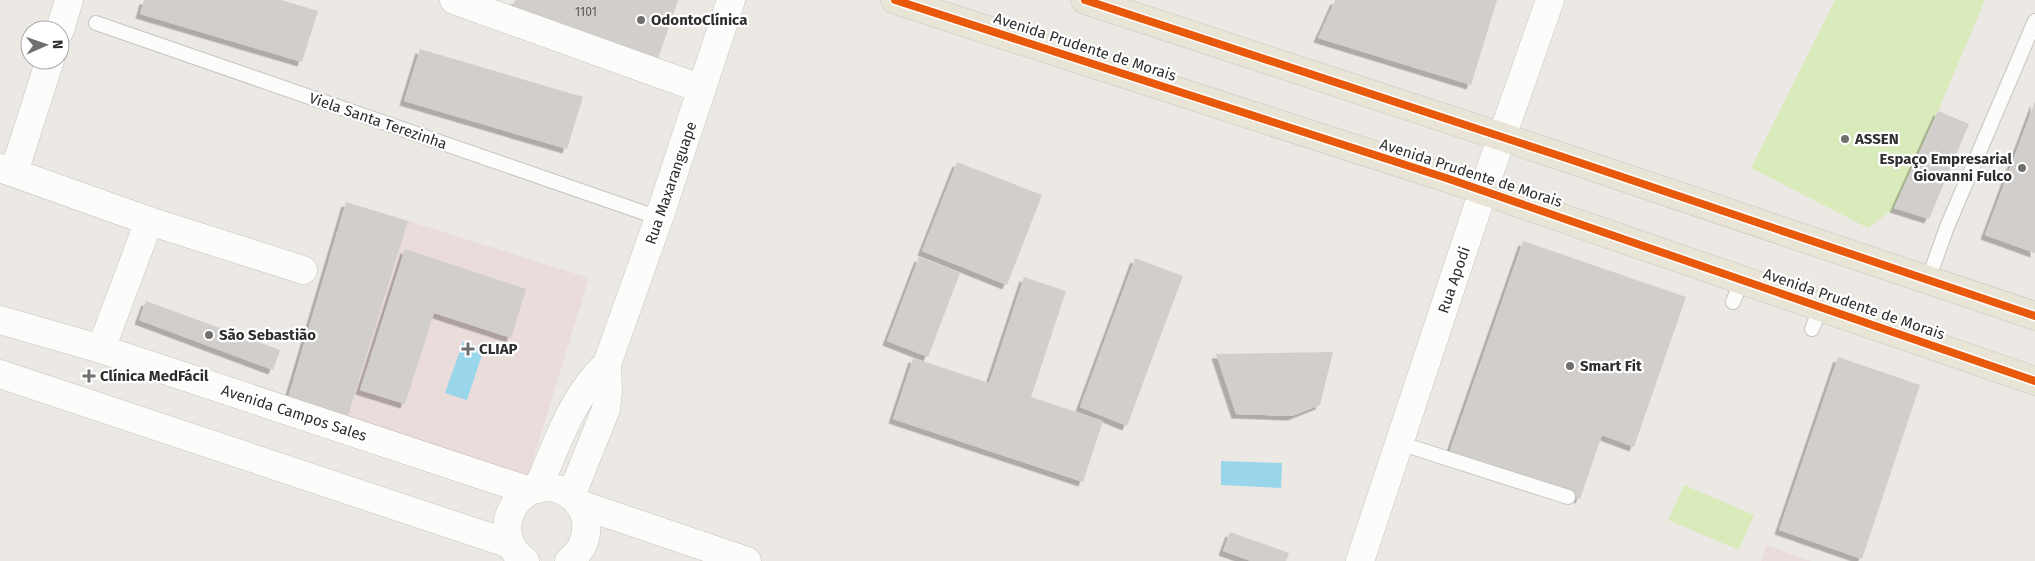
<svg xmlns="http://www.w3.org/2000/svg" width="2035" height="561" viewBox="0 0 2035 561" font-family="'Fira Sans',sans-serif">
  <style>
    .medical { fill: #e9dcdb }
    .pitch { fill: #d9eabb }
    .water { fill: #99d6ec }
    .building { fill: #d1cecb; filter: url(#shadow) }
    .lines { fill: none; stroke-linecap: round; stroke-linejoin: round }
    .service-casing { stroke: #c5c4c5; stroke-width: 16 }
    .minor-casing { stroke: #c5c4c5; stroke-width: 29 }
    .tertiary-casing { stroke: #c5c4c5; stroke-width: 29 }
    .secondary-casing { stroke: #c5c4c5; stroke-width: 29 }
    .primary-casing { stroke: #c6c5c4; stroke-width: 29 }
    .service { stroke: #fcfcfb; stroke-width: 14 }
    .minor { stroke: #fcfcfb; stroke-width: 28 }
    .tertiary { stroke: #fcfcfb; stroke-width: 28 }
    .secondary { stroke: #fcfcfb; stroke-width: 28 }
    .primary { stroke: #e8e4d6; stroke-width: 28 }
    .cycleway-casing { stroke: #fff; stroke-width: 11 }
    .cycleway { stroke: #e8590c; stroke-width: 8 }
    .poi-dot { fill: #706f6e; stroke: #fff; stroke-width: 2 }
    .labels { text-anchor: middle; stroke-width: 4.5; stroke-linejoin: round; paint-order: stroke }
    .number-label { font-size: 12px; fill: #585857 }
    .poi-label { font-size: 15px; font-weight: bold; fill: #2e2e2e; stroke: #fff; text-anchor: start }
    .street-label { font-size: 15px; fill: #2e2e2e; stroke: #fff }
  </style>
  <defs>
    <filter id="shadow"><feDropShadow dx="-4.5" dy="4.5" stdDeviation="0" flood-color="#0004"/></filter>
  </defs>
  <rect width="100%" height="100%" fill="#ece8e4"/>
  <!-- medical -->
  <g class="medical">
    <polygon points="408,221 589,278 528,476 347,419"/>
    <polygon points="1766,545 1811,561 1761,561"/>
  </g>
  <!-- pitch -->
  <g class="pitch">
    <polygon points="1835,0 1985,0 1938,111 1894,208 1868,228 1751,168"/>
    <polygon points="1684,485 1754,515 1739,550 1668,520"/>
  </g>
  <!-- water -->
  <g class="water">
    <polygon points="463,342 484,349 467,400 445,393"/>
    <polygon points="1221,461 1282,463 1281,488 1221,485"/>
  </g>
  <!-- building -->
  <g class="building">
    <polygon points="144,0 281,0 318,11 302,62 140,14"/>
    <polygon points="515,0 678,0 658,59 512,9"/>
    <polygon points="1335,0 1497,0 1471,85 1318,38"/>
    <polygon points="420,49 583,97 567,149 404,101"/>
    <polygon points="2035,101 2035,253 1985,235"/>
    <polygon points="1938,111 1969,124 1929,219 1894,208"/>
    <polygon points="957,162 1042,195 1007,285 922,251"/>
    <polygon points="346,202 408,221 347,419 287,401"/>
    <polygon points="1523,241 1686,297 1634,447 1602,435 1580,499 1449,453"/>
    <polygon points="405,249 526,289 511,338 434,313 405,404 360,390"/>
    <polygon points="919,257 960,273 928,357 887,341"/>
    <polygon points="1135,258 1183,276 1127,426 1080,407"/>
    <polygon points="1024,277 1066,291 1031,397 1103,421 1083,482 893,419 913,358 989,383"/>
    <polygon points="146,301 280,350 273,370 139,320"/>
    <polygon points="1333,352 1320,405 1292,416 1236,414 1216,354"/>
    <polygon points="1838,357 1920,385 1862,559 1779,530"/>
    <polygon points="1230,532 1289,553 1286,561 1251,561 1223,551"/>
  </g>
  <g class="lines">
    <defs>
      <g id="service">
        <polyline points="96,23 659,218"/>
        <polyline points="1928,280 1947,227 2035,21"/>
        <polyline points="1733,302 1742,280"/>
        <polyline points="1812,329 1821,307"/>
        <polyline points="1399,443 1568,497"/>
      </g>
      <g id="minor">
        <polyline points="454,0 702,89"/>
        <polyline points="60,30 69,0"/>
        <polyline points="0,168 149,221 303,270"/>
        <polyline points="14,172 50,60"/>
        <polyline points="101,349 149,221"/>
        <path d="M537,489C557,446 571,397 607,364"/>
        <polyline points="571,496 606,409 608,391 607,364 659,218 731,0"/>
      </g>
      <g id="tertiary">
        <polyline points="0,320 101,349 530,491"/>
        <polyline points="0,374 510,544"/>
        <polyline points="579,504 747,561"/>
        <path d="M525,561C483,531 523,468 567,493C577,499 584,509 586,521C588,538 582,551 569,561"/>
      </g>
      <polyline id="secondary" points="1360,561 1483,191 1550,0"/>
      <g id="primary">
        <polyline points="895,0 1446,178 2035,381"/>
        <polyline points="1085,0 1563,157 2035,316"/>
      </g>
    </defs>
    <!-- service casing -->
    <use href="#service" class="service-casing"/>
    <!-- minor casing -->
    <use href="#minor" class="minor-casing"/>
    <!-- tertiary casing -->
    <use href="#tertiary" class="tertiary-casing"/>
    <!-- secondary casing -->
    <use href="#secondary" class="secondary-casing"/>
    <!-- primary casing -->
    <use href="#primary" class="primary-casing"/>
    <!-- service -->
    <use href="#service" class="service"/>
    <!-- minor -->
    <use href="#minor" class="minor"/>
    <!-- tertiary -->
    <use href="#tertiary" class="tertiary"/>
    <!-- secondary -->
    <use href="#secondary" class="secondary"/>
    <!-- primary -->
    <use href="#primary" class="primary"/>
    <defs>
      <g id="cycleway">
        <polyline points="895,0 1446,178 2035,381"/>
        <polyline points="1085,0 1563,157 2035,316"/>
      </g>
    </defs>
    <!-- cycleway casing -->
    <use href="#cycleway" class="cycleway-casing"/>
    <!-- cycleway -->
    <use href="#cycleway" class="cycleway"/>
  </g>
  <!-- markers -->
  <g class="poi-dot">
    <circle cx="641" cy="20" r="5"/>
    <circle cx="1845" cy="139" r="5"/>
    <circle cx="2022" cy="168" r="5"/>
    <circle cx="209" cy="335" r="5"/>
    <path d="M465.5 341.5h5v5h5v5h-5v5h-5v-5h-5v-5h5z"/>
    <circle cx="1570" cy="366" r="5"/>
    <path d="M86.5 368.5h5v5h5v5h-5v5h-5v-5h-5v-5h5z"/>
  </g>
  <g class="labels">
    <!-- number labels -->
    <g class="number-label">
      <text x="586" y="16">1101</text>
    </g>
    <!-- poi labels -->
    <g class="poi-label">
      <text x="651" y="25">OdontoClínica</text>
      <text x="1855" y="144">ASSEN</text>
      <text x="2012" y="164" text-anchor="end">Espaço Empresarial<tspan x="2012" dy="17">Giovanni Fulco</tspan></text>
      <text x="219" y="340">São Sebastião</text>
      <text x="479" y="354">CLIAP</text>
      <text x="1580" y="371">Smart Fit</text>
      <text x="100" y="381">Clínica MedFácil</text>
    </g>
    <!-- street labels -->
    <g class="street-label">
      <text transform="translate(1085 47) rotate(18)" y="5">Avenida Prudente de Morais</text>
      <text transform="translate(378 121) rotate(19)" y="5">Viela Santa Terezinha</text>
      <text transform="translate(1471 173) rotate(18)" y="5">Avenida Prudente de Morais</text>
      <text transform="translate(671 183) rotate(-71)" y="5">Rua Maxaranguape</text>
      <text transform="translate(1454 280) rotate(-71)" y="5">Rua Apodi</text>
      <text transform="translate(1854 304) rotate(19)" y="5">Avenida Prudente de Morais</text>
      <text transform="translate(294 413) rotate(18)" y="5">Avenida Campos Sales</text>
    </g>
  </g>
  <!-- north arrow -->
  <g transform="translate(45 45) rotate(88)"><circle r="24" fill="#ffffff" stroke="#ababab"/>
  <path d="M0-4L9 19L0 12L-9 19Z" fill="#706f6e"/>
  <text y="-8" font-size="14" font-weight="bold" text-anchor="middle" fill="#2e2e2e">N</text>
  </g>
</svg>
